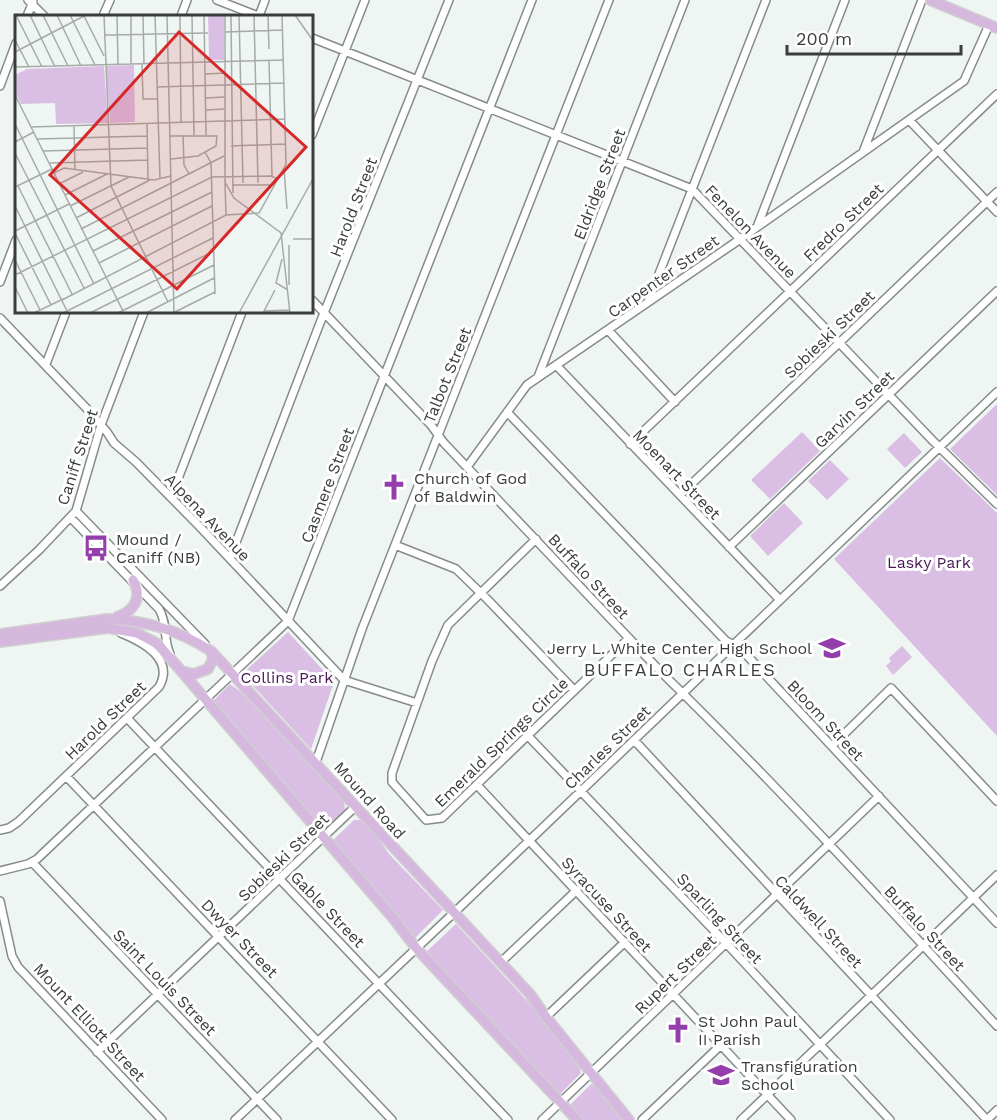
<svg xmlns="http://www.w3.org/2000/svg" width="997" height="1120" viewBox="0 0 997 1120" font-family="'Work Sans',sans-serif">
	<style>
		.green { fill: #dbbee3 }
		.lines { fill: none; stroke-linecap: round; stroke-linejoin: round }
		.minor-casing { stroke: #868c89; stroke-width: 10 }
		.major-casing { stroke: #d0d0d0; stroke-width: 12 }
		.minor { stroke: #fff; stroke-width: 7 }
		.major { stroke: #d6b8df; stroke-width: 9 }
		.labels { text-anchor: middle; stroke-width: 6; stroke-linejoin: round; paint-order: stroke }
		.street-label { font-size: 16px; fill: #3a3d3c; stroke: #fff }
		.poi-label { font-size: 16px; fill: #3a3d3c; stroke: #fff; text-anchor: start }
		.park-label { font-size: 16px; fill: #481855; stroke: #fff }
		.neighbourhood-label { font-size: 18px; letter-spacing: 1.5px; fill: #3a403d; stroke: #fff }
		.inset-road { fill: none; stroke: #a6aba9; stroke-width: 1.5 }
		.view { fill: #d62828; fill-opacity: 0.15; stroke: #d62828; stroke-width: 3 }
		.inset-edge { fill: none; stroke: #3a3d3c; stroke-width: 3 }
	</style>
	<rect width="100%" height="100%" fill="#eef5f2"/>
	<path class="green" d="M997,404V495L950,449Z
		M802,432L820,451L770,499L751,480Z
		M904,433L922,452L905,468L887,449Z
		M940,458L997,513V736L834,559Z
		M830,460L849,479L827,500L808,481Z
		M784,503L803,523L768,556L750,536Z
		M288,632L334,682L311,749L242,674Z
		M902,646L912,657L893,675L886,666L891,661L889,658Z
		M230,684L241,692L344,801L345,811L325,830L322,829L212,702Z
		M354,820H361L372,829L389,854L443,910L415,938L331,842Z
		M456,924L530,1004L579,1066L581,1073L559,1095L425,953Z
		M591,1084L595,1086L624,1120H582L569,1106Z"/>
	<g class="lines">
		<g class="minor-casing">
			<path id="minor" d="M28,0L44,16
				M217,0L258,16
				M27,16L33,2
				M103,16L110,0
				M181,16L187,0
				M259,16L265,0
				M312,38L692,189L934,442L997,504
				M0,86L16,43
				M910,121L997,212
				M312,135L365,0
				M863,152L922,0
				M757,227L845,0
				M0,282L16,240
				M312,300L431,425L444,443L661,672C777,785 887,906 997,1026
				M648,302L766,0
				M0,318L89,411L107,432L114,443L136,462L201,528L344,680L417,703
				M608,330L675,402
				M46,364L66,312
				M556,365L780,600
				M538,377L685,0
				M507,412L726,641L740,648L997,923
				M630,444L997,94
				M467,467L527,385L736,242L964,81L989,25
				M680,495L997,192
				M171,497L242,312
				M76,511L205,644
				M71,518L159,609C168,624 163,639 170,654
				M536,539L448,625L432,661L392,773V782L426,820L442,818L629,638
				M395,545L456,569L488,600L574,690
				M729,547L997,291
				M230,558L320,323L449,0
				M0,586L39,550L76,511L101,425L144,312
				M127,718L508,1120
				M528,736L726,943L890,1120
				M634,740L987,1120
				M832,746L891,688L997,801
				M316,762L362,629L609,0
				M66,776L392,1120
				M477,785L791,1120
				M0,830L9,828L18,822L159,687C175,659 143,642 121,633
				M32,862L277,1120
				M0,871L28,864L37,859L288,621L532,0
				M0,901L12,956L18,967L162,1120
				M501,962L577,890
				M546,1017L625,942
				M97,1052L356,806
				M235,1120L460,907L997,392
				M542,1120L879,796
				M642,1120L721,1045
				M741,1120L997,875
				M987,1120L997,1110"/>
		</g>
		<g class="major-casing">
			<path id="major" d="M930,0L997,28
				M117,617C134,611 143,598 133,580
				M0,634L107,619C145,620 179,630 211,651L530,994L546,1017L629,1120
				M0,642L108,628L137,633L158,644L393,918L416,948L577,1120
				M181,671L194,674L208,669L213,659L211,651"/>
		</g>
		<use href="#minor" class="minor"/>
		<use href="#major" class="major"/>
	</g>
	<defs>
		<g id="church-bare" transform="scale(2.07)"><path d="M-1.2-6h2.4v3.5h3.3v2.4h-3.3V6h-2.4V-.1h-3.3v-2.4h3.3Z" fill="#943eab" stroke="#fff" stroke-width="2.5" paint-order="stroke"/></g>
		<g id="bus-bare" transform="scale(2.07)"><path d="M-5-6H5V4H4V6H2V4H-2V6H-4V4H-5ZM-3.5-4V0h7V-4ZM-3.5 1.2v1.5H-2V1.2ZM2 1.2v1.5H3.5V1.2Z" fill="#943eab" stroke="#fff" stroke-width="2.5" paint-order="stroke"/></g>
		<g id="school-bare" transform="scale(2.07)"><path d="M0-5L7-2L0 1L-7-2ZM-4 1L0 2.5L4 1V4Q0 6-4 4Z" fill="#943eab" stroke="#fff" stroke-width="2.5" paint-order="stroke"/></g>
	</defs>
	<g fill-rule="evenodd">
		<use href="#church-bare" x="394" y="487"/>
		<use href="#bus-bare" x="96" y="548"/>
		<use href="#school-bare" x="832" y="648"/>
		<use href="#church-bare" x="678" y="1030"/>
		<use href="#school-bare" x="721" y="1075"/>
	</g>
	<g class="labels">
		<g class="street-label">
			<text transform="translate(599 184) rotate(-69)" y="6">Eldridge Street</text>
			<text transform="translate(353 207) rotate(-69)" y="6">Harold Street</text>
			<text transform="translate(843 222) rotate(-44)" y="6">Fredro Street</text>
			<text transform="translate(751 231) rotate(46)" y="6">Fenelon Avenue</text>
			<text transform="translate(663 276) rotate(-35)" y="6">Carpenter Street</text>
			<text transform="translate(829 334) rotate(-44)" y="6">Sobieski Street</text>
			<text transform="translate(447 375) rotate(-68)" y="6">Talbot Street</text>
			<text transform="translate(854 409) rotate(-44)" y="6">Garvin Street</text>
			<text transform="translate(77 457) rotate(-72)" y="6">Caniff Street</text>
			<text transform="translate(677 474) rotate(46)" y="6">Moenart Street</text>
			<text transform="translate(327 485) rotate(-69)" y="6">Casmere Street</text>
			<text transform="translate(208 517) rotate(46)" y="6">Alpena Avenue</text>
			<text transform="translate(589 576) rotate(47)" y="6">Buffalo Street</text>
			<text transform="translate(105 720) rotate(-44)" y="6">Harold Street</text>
			<text transform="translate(826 720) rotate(47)" y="6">Bloom Street</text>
			<text transform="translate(501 742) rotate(-44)" y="6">Emerald Springs Circle</text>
			<text transform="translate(607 747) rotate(-44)" y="6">Charles Street</text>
			<text transform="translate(370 800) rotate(48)" y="6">Mound Road</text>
			<text transform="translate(283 857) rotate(-44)" y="6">Sobieski Street</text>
			<text transform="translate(607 904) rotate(47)" y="6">Syracuse Street</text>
			<text transform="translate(328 909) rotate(46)" y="6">Gable Street</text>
			<text transform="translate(720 918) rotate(47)" y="6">Sparling Street</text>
			<text transform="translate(819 921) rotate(47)" y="6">Caldwell Street</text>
			<text transform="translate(925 928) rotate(47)" y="6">Buffalo Street</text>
			<text transform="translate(240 938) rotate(46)" y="6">Dwyer Street</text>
			<text transform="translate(675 974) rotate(-44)" y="6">Rupert Street</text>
			<text transform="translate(165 982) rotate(46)" y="6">Saint Louis Street</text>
			<text transform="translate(90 1022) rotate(47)" y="6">Mount Elliott Street</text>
		</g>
		<g class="poi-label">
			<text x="414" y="484">Church of God<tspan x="414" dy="18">of Baldwin</tspan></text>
			<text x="116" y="545">Mound /<tspan x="116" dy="18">Caniff (NB)</tspan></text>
			<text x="812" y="654" text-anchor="end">Jerry L. White Center High School</text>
			<text x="698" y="1027">St John Paul<tspan x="698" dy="18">II Parish</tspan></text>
			<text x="741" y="1072">Transfiguration<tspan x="741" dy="18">School</tspan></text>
		</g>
		<g class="park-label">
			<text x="929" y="568">Lasky Park</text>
			<text x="287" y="683">Collins Park</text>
		</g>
		<g class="neighbourhood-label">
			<text x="680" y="676">BUFFALO CHARLES</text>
		</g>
	</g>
	<g transform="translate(15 15)">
		<rect width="298" height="298" fill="#eef5f2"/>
		<path d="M193,0H209V45H194ZM119,50L120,107L95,108L91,51ZM89,51L93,108L41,109L40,88L6,89L0,77V60L12,54Z" fill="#dbbee3"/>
		<path class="inset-road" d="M1,0L27,52M15,0L40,52M28,0L53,51M42,0L66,51M55,0L80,50M89,0L96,171L153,287M102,0L103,49M116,0V49M128,0L129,49M140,0L145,164M152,0L159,298M165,0L166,107M177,0L179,120M189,0L191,120M210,0V167L219,183L266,218L275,298M216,0L218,178M224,0L228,168M239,0L243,168M253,0L254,34M280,0L299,27M69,1L89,41M210,17L268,15M90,20L193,18M0,25L14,52M0,37L71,0M254,45L257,161M127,49L128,84H142M0,52L269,45M190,59L210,58M142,72L269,68M0,80L109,298M191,83L209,82M191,95L209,94M132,108L133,164M0,109L79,269M59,111L60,155M16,112L270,104M168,120L169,150L174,159M155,121H202L201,131L183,141L156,144M22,124L132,121M0,127L19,117M216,131L270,129M28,136L132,133M190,137L196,148L200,279M0,138L69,273M35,148L133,145M269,154L272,194M39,158L49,153L139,165L156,161M210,168L211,200M44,169L68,157M218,170H260M3,171L57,279M0,172L37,154M50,180L92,159M0,191L53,298M55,191L114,162M61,203L135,165M66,214L209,141M0,216L54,189M0,218L36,290M278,224H299M274,230V270M78,236L197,177M267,244L261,268L273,275M0,245L25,295M84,248L197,191M0,260L197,162L256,161L263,164M0,272L13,298M47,285L211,200L244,198L271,149L267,0M249,296L275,295M19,298L48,284M48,298L198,223M75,298L199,236M103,298L199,250M131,298L199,263M158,298L200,277M224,298L299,162M248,298L260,275"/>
		<path class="view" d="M164,17L291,132L162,274L35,160Z"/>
		<rect width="298" height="298" class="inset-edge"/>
	</g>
	<path d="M787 45v9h174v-9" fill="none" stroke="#3a3d3c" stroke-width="3"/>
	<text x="796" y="45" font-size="18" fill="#3a3d3c" stroke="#ffffff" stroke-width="4.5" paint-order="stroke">200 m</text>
</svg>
